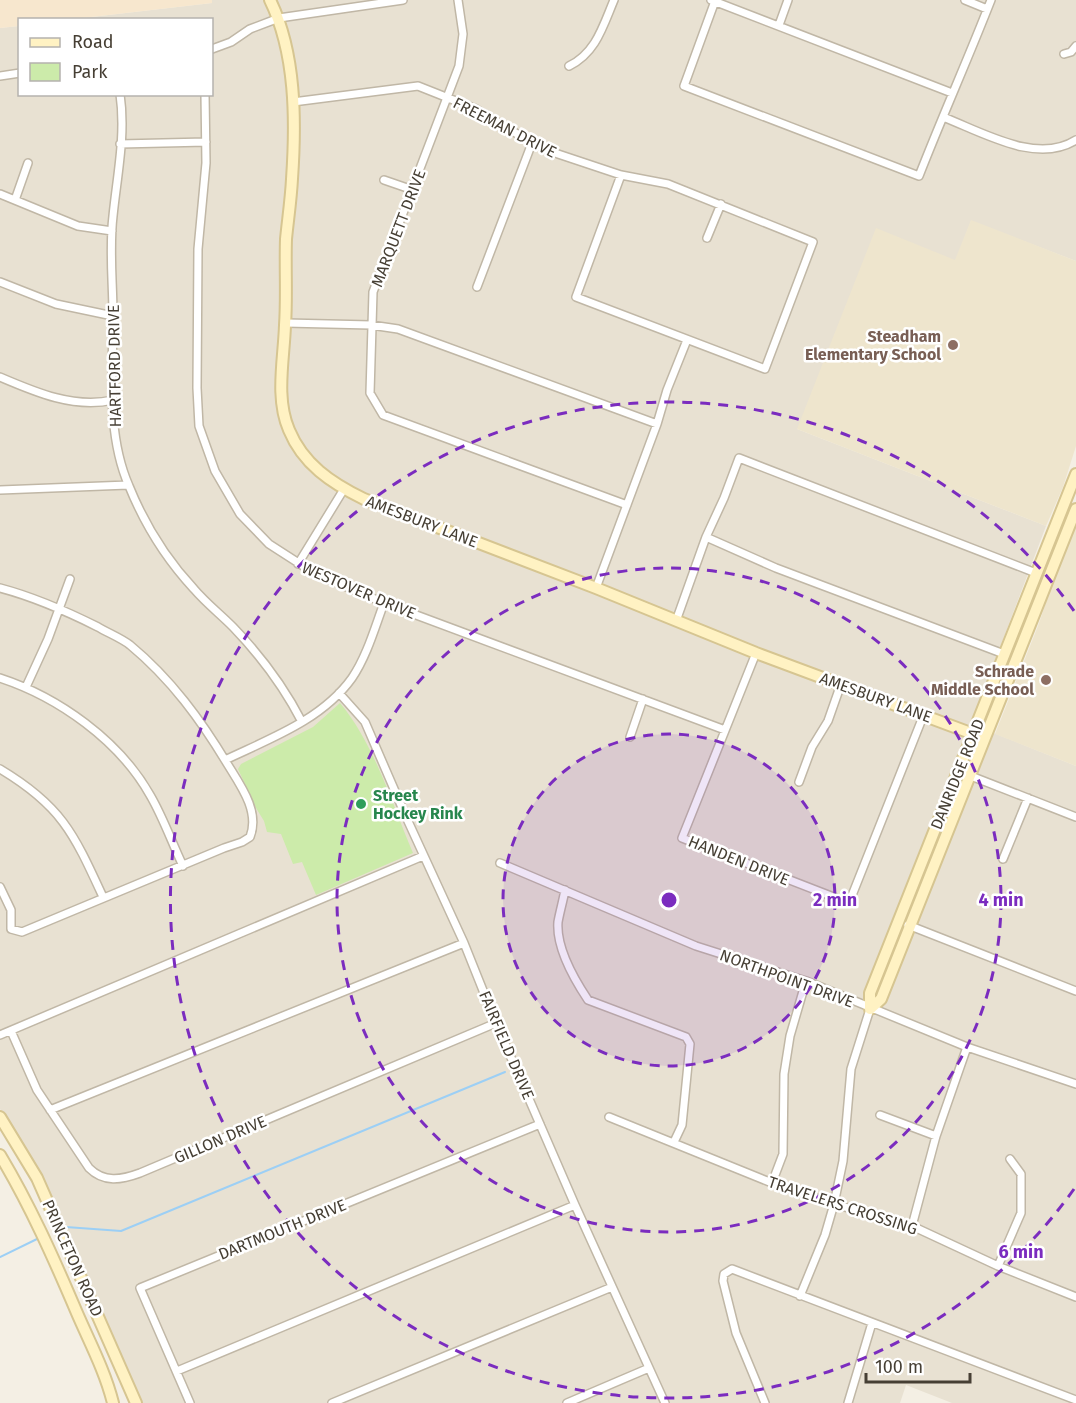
<svg xmlns="http://www.w3.org/2000/svg" width="1076" height="1403" viewBox="0 0 1076 1403" font-family="'Fira Sans',sans-serif">
	<style>
		.residential { fill: #e8e1d2 }
		.commercial { fill: #f7e7ce }
		.education { fill: #eee5cd }
		.green { fill: #ccebaa }
		.lines { fill: none; stroke-linecap: round; stroke-linejoin: round }
		.stream { stroke: #9ccff5; stroke-width: 2 }
		.street-casing { stroke: #c0b7a6; stroke-width: 10 }
		.secondary-casing { stroke: #d6c591; stroke-width: 14 }
		.street { stroke: #fff; stroke-width: 7 }
		.secondary { stroke: #fff2c3; stroke-width: 10 }
		.ring { fill: none; stroke: #7b2cbf; stroke-width: 3; stroke-dasharray: 10 8 }
		.education-dot { fill: #8d6e63; stroke: #fff; stroke-width: 2 }
		.leisure-dot { fill: #2e9e5b; stroke: #fff; stroke-width: 2 }
		.labels { text-anchor: middle; stroke-width: 5; stroke-linejoin: round; paint-order: stroke }
		.street-label { font-size: 16px; fill: #463f34; stroke: #fff }
		.education-label { font-size: 16px; font-weight: bold; fill: #785e54; stroke: #fff; text-anchor: end }
		.leisure-label { font-size: 16px; font-weight: bold; fill: #27864d; stroke: #fff; text-anchor: start }
		.centre { fill: #7b2cbf; stroke: #fff; stroke-width: 3 }
		.ring-label { font-size: 18px; text-anchor: middle; font-weight: bold; fill: #7b2cbf; stroke: #fff; stroke-width: 5; stroke-linejoin: round; paint-order: stroke }
	</style>
	<rect width="100%" height="100%" fill="#f4efe4"/>
	<path class="residential" d="M212,0H1076V261L971,221L956,260L797,429L1046,526L971,724L1076,766V1403H952L906,1385L900,1403H142L44,1181L0,1109V28L19,26L20,94H212V20L74,19L212,3Z"/>
	<path class="commercial" d="M0,0H212V3L74,19L20,20L19,26L0,28Z"/>
	<path class="education" d="M971,220L1076,261V446L1063,487L1046,526L797,429L876,228L955,260Z
		M1076,514V766L995,734L1038,626Z"/>
	<path class="green" d="M340,703C375,745 392,804 413,853L316,895L302,862L293,864L281,834L267,832L264,821L256,808L238,769L241,764L313,727Z"/>
	<g class="lines">
		<path class="stream" d="M66,1227L121,1231L505,1072
			M0,1257L37,1239"/>
		<g class="street-casing">
			<path id="street" d="M458,0L463,34L459,66L373,292L370,393L383,415L627,505
				M711,0L952,93
				M965,0L987,9
				M715,1L684,86L919,176C942,117 968,59 991,0
				M779,25L788,0
				M212,49L231,42L250,29L279,18L403,0
				M1064,54L1071,52L1076,46
				M569,66C596,53 603,26 614,0
				M0,76L20,73
				M120,94C126,135 117,176 113,216C109,249 113,283 113,316C113,371 106,434 129,486C144,523 167,560 194,589C206,603 220,614 233,627C260,655 284,687 302,722
				M205,94L206,163L198,249L197,388L199,426L215,471L240,514L269,544L314,573L384,603L725,730
				M293,102L418,86L476,109L532,143L558,154L621,175L668,184L813,242L765,369L576,297L621,175
				M943,117C982,132 1037,165 1076,140
				M120,144L206,142
				M384,180L413,190
				M0,194L78,226L112,231
				M15,200L28,163
				M707,238L721,204
				M0,282L56,304L113,316
				M477,287L532,143
				M286,323L371,325L398,329L657,424
				M0,377C35,392 74,409 113,400
				M0,490L128,485
				M706,537L776,568L1004,654
				M298,564L344,489
				M0,588C34,597 66,611 98,627C108,633 121,638 130,645C171,679 201,720 228,765C241,786 260,812 250,837L242,842L224,848L22,932L11,929V910L0,887
				M596,588L657,424L667,390L687,340
				M676,621L706,537L724,498L739,458L1036,573
				M756,653L682,838L849,903L924,714
				M0,678C58,697 119,740 150,795C163,817 172,843 183,866
				M26,687L48,639L70,579
				M339,693L365,722L407,819L464,943L496,1023L575,1205L665,1403
				M630,737L643,699
				M225,760C269,739 322,720 352,678C367,656 375,627 384,603
				M0,769C62,806 74,834 103,897
				M958,771L1076,817
				M799,782L812,747L828,721L841,684
				M1003,859L1028,798
				M500,863L696,946L806,981L967,1047L1076,1084
				M565,890C563,901 560,911 558,922C556,948 574,979 588,1000L686,1037L690,1044L682,1125L674,1142
				M908,925L1076,991
				M11,1031L37,1090L89,1168C104,1183 121,1180 140,1173L496,1023
				M0,1035L423,856
				M50,1110L464,943
				M880,1115L936,1136
				M609,1117L772,1183L834,1204L912,1226L998,1266L1076,1297
				M772,1183L783,1154L784,1074L790,1036L806,981
				M912,1226L936,1136L967,1047
				M998,1266L1021,1213V1174L1010,1159
				M800,1296L825,1235L834,1204L843,1161L851,1069L870,1009
				M177,1371L575,1205
				M190,1403L140,1288L540,1124
				M332,1403L612,1287
				M567,1403L649,1368
				M765,1403L736,1333L723,1281L724,1274L732,1269L1076,1400
				M848,1403L872,1323"/>
		</g>
		<g class="secondary-casing">
			<path id="secondary" d="M270,0C296,53 296,121 292,179C291,199 288,219 286,239C285,267 287,297 285,325C284,359 275,398 289,430C303,464 331,483 364,499L596,588L756,653L984,738
				M870,1009V993L1076,474
				M870,1009L881,999L1076,509
				M0,1117L37,1178L136,1403
				M0,1155C30,1205 54,1259 77,1313C90,1343 105,1371 113,1403"/>
		</g>
		<use href="#street" class="street"/>
		<use href="#secondary" class="secondary"/>
	</g>
	<circle cx="669" cy="900" r="166" fill="#7b2cbf" fill-opacity=".12"/>
	<g class="ring">
		<circle cx="669" cy="900" r="166"/>
		<circle cx="669" cy="900" r="332"/>
		<path d="M1074 1189A498 498 0 1 1 1074 611"/>
	</g>
	<g class="education-dot">
		<circle cx="953" cy="345" r="6"/>
		<circle cx="1046" cy="680" r="6"/>
	</g>
	<circle class="leisure-dot" cx="361" cy="804" r="6"/>
	<g class="labels">
		<g class="street-label">
			<text transform="translate(505 127) rotate(27)" y="6">FREEMAN DRIVE</text>
			<text transform="translate(398 228) rotate(-69)" y="6">MARQUETT DRIVE</text>
			<text transform="translate(114 366) rotate(-91)" y="6">HARTFORD DRIVE</text>
			<text transform="translate(422 521) rotate(21)" y="6">AMESBURY LANE</text>
			<text transform="translate(359 590) rotate(23)" y="6">WESTOVER DRIVE</text>
			<text transform="translate(876 697) rotate(20)" y="6">AMESBURY LANE</text>
			<text transform="translate(957 774) rotate(-68)" y="6">DANRIDGE ROAD</text>
			<text transform="translate(739 860) rotate(22)" y="6">HANDEN DRIVE</text>
			<text transform="translate(787 978) rotate(20)" y="6">NORTHPOINT DRIVE</text>
			<text transform="translate(507 1045) rotate(67)" y="6">FAIRFIELD DRIVE</text>
			<text transform="translate(220 1139) rotate(-23)" y="6">GILLON DRIVE</text>
			<text transform="translate(843 1205) rotate(18)" y="6">TRAVELERS CROSSING</text>
			<text transform="translate(282 1229) rotate(-22)" y="6">DARTMOUTH DRIVE</text>
			<text transform="translate(73 1258) rotate(66)" y="6">PRINCETON ROAD</text>
		</g>
		<g class="education-label">
			<text x="941" y="342">Steadham<tspan x="941" dy="18">Elementary School</tspan></text>
			<text x="1034" y="677">Schrade<tspan x="1034" dy="18">Middle School</tspan></text>
		</g>
		<g class="leisure-label">
			<text x="373" y="801">Street<tspan x="373" dy="18">Hockey Rink</tspan></text>
		</g>
	</g>
	<circle cx="669" cy="900" r="9" class="centre"/>
	<g class="ring-label">
		<text x="835" y="906">2 min</text>
		<text x="1001" y="906">4 min</text>
		<text x="1021" y="1258">6 min</text>
	</g>
	<rect x="18" y="18" width="195" height="78" fill="#ffffff" stroke="#b5b2ae" stroke-width="1.5"/>
	<rect x="30" y="38" width="30" height="9" fill="#fff2c3" stroke="#b5b2ae" stroke-width="1.5"/>
	<text x="72" y="48" font-size="18" fill="#463f34">Road</text>
	<rect x="30" y="63" width="30" height="18" fill="#ccebaa" stroke="#b5b2ae" stroke-width="1.5"/>
	<text x="72" y="78" font-size="18" fill="#463f34">Park</text>
	<path d="M866 1373v9h104v-9" fill="none" stroke="#463f34" stroke-width="3"/>
	<text x="875" y="1373" font-size="18" fill="#463f34" stroke="#ffffff" stroke-width="4.5" paint-order="stroke">100 m</text>
</svg>
